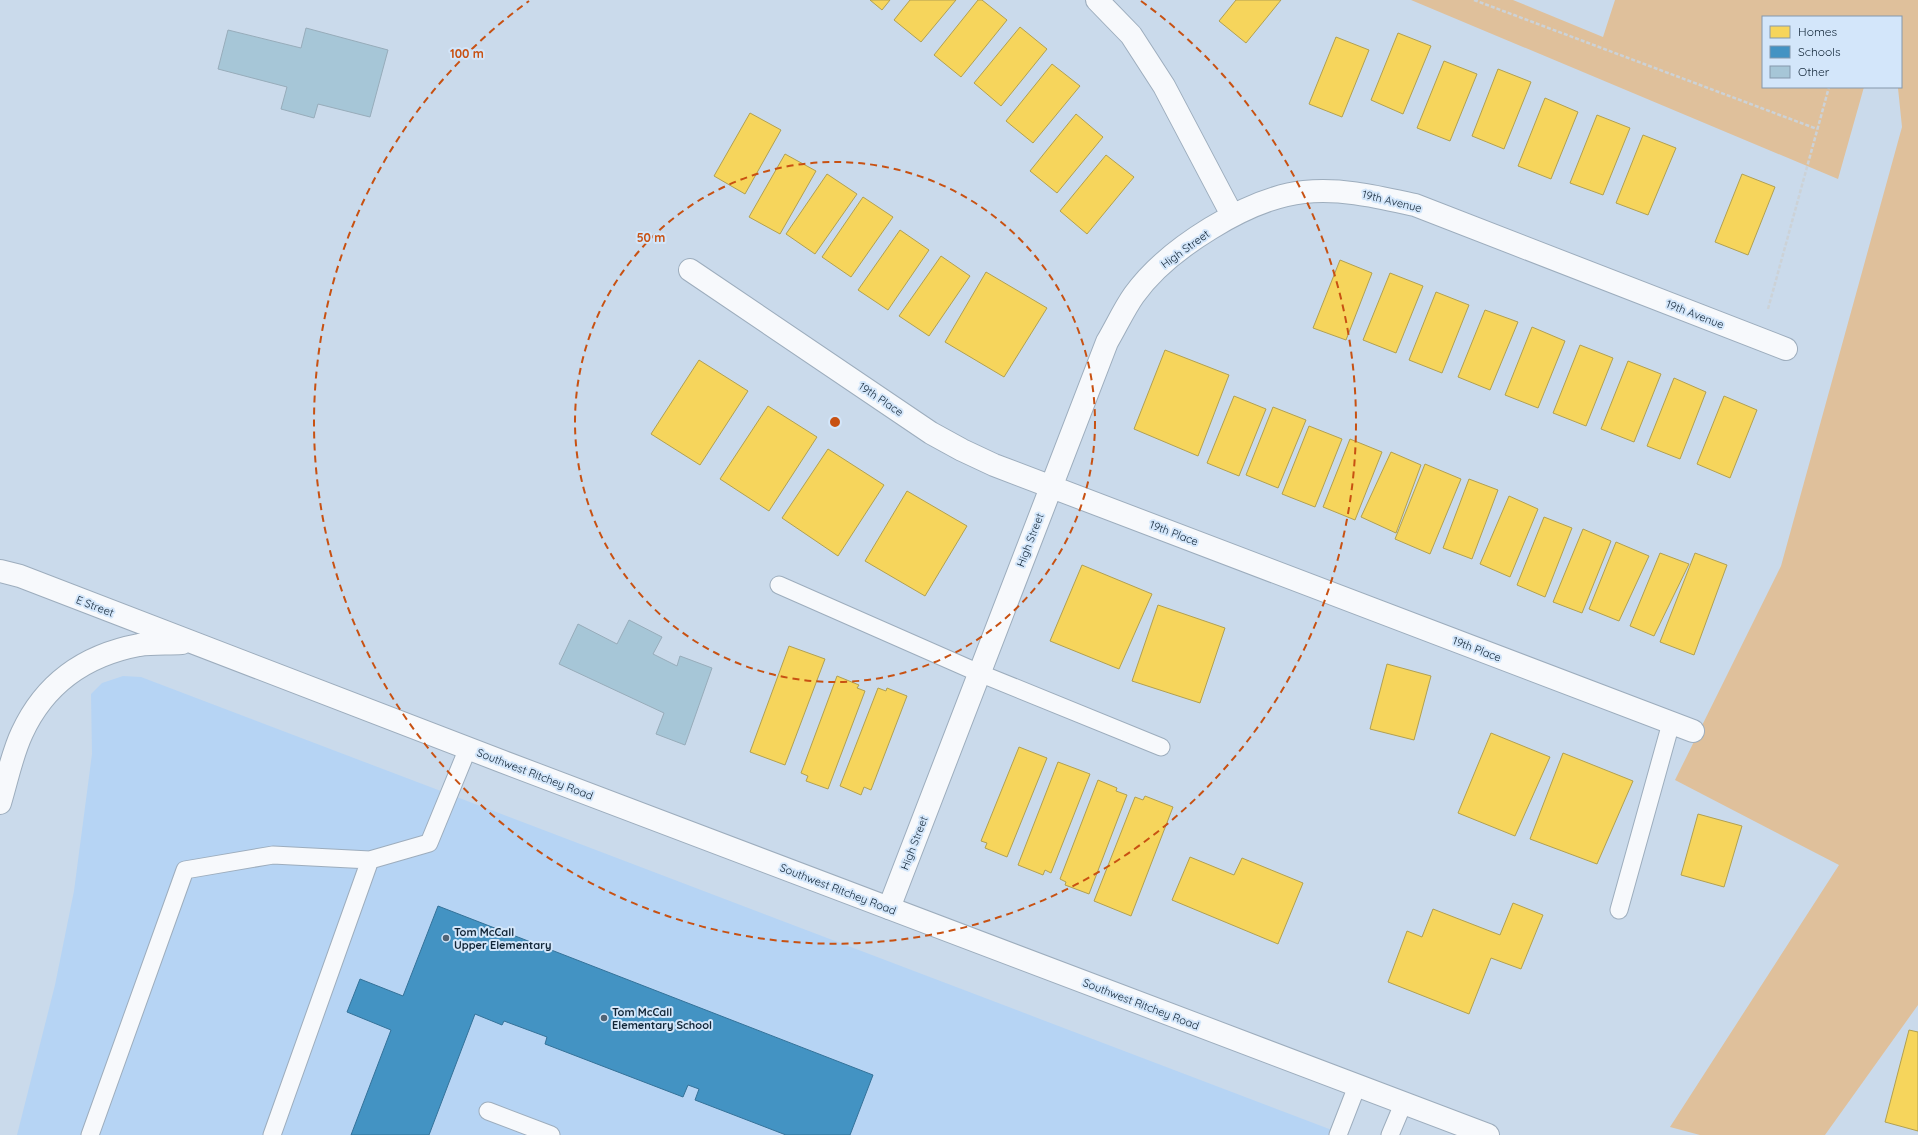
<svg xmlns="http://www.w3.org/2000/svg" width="1918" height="1135" viewBox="0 0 1918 1135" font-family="Quicksand,sans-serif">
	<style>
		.built { fill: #b6d4f4 }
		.green { fill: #dfc09b }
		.homes { fill: #f6d55c; stroke: #b1a051 }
		.schools { fill: #4393c3; stroke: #347299 }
		.building { fill: #a6c6d7; stroke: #97acba }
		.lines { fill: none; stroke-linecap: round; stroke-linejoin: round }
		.lane-casing { stroke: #9dadbd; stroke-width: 19 }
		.street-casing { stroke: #9dadbd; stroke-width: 24 }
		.secondary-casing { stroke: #9dadbd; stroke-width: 24 }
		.path { stroke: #ccd2d7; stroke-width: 2.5; stroke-dasharray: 4 2; stroke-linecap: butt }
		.lane { stroke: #f7f9fc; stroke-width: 17 }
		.street { stroke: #f7f9fc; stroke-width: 22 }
		.secondary { stroke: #f7f9fc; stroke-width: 22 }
		.ring { fill: none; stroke: #c85112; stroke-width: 2; stroke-dasharray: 7 5 }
		.poi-dot { fill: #516475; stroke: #d3e6fa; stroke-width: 1.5 }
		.labels { text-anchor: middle; stroke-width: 4; stroke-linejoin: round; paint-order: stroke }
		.street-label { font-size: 11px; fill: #102436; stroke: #d3e6fa }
		.poi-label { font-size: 11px; font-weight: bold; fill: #102436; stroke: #d3e6fa; text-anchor: start }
		.centre { fill: #c85112; stroke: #d3e6fa; stroke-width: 2 }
		.ring-label { font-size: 12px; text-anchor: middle; font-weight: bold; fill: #c85112; stroke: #d3e6fa; stroke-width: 4; stroke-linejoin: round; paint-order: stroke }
	</style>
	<rect width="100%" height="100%" fill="#cadaeb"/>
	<path class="built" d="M123,676L141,677L1345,1135H17L55,985L74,891L92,754L91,694L102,683Z"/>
	<path class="green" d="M1411,0H1513L1603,37L1615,0H1918V1005L1825,1135H1700L1670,1127L1839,865L1675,780L1781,566L1902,127L1898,88L1895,87H1901V17H1763V87H1864L1838,179Z"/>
	<path class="homes" d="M870,0H890L882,10Z
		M910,0H956L921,42L894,20Z
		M978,0H982L1007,20L961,77L934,55Z
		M1236,0H1281L1246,43L1219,21Z
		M1020,27L1047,49L1001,106L974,83Z
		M1398,33L1431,46L1403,114L1371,100Z
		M1336,37L1369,50L1342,117L1309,104Z
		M1444,61L1477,74L1450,141L1417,128Z
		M1052,64L1080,86L1033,143L1006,121Z
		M1498,69L1531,82L1504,149L1472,136Z
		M1545,98L1578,112L1551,179L1518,166Z
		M750,113L781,130L745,194L714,176Z
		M1076,114L1103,137L1057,193L1030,171Z
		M1597,115L1630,128L1603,195L1570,183Z
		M1643,135L1676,148L1648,215L1616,203Z
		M785,154L816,171L780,234L749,217Z
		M1106,155L1134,177L1087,234L1060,211Z
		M827,174L857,194L815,254L786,234Z
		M1742,174L1775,187L1748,255L1715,242Z
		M863,197L893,217L851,277L822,257Z
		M900,230L929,250L888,310L858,290Z
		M941,256L970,276L929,336L899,316Z
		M1340,260L1372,273L1346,340L1313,328Z
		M986,272L1047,308L1004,377L945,342Z
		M1390,273L1423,286L1396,353L1363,340Z
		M1436,292L1469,305L1442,373L1409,360Z
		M1485,310L1518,322L1490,390L1458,377Z
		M1532,327L1565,341L1538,408L1505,395Z
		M1580,345L1613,358L1586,426L1553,413Z
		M1165,350L1229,375L1198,456L1134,429Z
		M699,360L748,391L700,465L651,434Z
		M1628,361L1661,374L1634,442L1601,429Z
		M1674,378L1706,392L1680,459L1647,446Z
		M1234,396L1266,409L1239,476L1207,463Z
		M1724,396L1757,410L1730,478L1697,464Z
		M768,406L817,437L769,511L720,479Z
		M1273,407L1306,420L1278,488L1246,475Z
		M1309,426L1342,439L1315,507L1282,494Z
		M1350,439L1382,452L1355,520L1323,507Z
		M828,449L884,485L838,556L782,518Z
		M1391,452L1421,465L1396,533L1361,517Z
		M1425,464L1461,479L1430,554L1395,539Z
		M1469,479L1498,490L1472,559L1443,548Z
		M907,491L967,526L925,596L865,561Z
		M1509,496L1538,509L1510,577L1480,564Z
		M1544,517L1572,528L1545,597L1517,585Z
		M1583,529L1611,541L1582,613L1553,602Z
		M1616,542L1649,556L1619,621L1589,609Z
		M1660,553L1689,564L1654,636L1630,626Z
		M1695,553L1727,565L1694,655L1660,642Z
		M1082,565L1152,594L1119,669L1050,641Z
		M1158,605L1225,628L1200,703L1132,681Z
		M789,646L825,659L785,765L750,752Z
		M1387,664L1431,676L1414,740L1370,729Z
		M837,676L859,685L857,688L865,691L828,789L806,781L808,776L801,773Z
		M878,688L886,691L887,688L907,696L871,790L864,787L861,795L840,786Z
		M1491,733L1550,757L1515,836L1458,813Z
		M1019,747L1047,758L1007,857L985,848L987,843L981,841Z
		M1563,753L1633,781L1597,864L1530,839Z
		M1058,762L1090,774L1051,873L1045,870L1043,875L1018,865Z
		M1098,780L1117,788L1116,791L1127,795L1089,894L1065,885L1066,882L1060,879Z
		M1145,796L1173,807L1131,916L1094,901L1135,797L1143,800Z
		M1698,814L1742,826L1724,887L1681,875Z
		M1190,857L1234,875L1242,858L1303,883L1278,944L1172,900Z
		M1513,903L1543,915L1521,969L1491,958L1469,1014L1388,982L1407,931L1422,937L1433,909L1500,935Z
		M1909,1030L1918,1032V1131L1885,1122Z"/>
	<path class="schools" d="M438,906L873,1075L850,1135H786L695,1100L699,1089L688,1085L683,1097L545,1044L547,1037L504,1021L502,1025L475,1014L429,1135H351L391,1030L347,1012L360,979L403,996Z"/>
	<path class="building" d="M306,28L388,50L370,117L318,104L314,118L281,109L287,87L218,69L228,30L301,48Z
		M629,620L662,637L653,654L677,666L680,656L712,668L685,745L656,734L664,713L559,664L578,624L617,644Z"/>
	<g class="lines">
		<g class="lane-casing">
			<path id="lane" d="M779,585L979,673L1161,747
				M1619,910L1671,723
				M488,1111L551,1135
				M90,1135L185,870L273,855L370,860L429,843L468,748
				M272,1135L370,860
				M1338,1135L1357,1086
				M1390,1135L1403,1104"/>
		</g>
		<g class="street-casing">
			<path id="street" d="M1097,0L1131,35L1164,86L1232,215
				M690,270L931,433L962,450L994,465L1693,731
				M889,908L1107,342C1116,327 1124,309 1134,295C1167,249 1248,198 1304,192C1342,188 1378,197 1415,205L1786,349"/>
		</g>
		<g class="secondary-casing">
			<path id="secondary" d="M0,571L20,576L501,761L1488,1135
				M0,803C7,780 12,754 22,733C45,683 86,655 139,645C153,643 168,644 182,643"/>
		</g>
		<path class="path" d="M1474,0L1817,129
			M1768,309L1829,87"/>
		<use href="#lane" class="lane"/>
		<use href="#street" class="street"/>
		<use href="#secondary" class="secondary"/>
	</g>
	<g class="ring">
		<circle cx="835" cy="422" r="260"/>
		<path d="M1141 1A521 521 0 1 1 529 1"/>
	</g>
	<g class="poi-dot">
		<circle cx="446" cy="938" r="4"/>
		<circle cx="604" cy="1018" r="4"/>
	</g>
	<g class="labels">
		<g class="street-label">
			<text transform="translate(1392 201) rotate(14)" y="4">19th Avenue</text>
			<text transform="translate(1185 249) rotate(-36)" y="4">High Street</text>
			<text transform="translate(1695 314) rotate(21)" y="4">19th Avenue</text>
			<text transform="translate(881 399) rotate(34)" y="4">19th Place</text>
			<text transform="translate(1174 533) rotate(21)" y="4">19th Place</text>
			<text transform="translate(1030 540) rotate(-69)" y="4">High Street</text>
			<text transform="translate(95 606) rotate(21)" y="4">E Street</text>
			<text transform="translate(1477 649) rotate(21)" y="4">19th Place</text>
			<text transform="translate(535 774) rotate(21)" y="4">Southwest Ritchey Road</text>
			<text transform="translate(914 843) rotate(-69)" y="4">High Street</text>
			<text transform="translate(838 889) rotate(21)" y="4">Southwest Ritchey Road</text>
			<text transform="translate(1141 1004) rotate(21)" y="4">Southwest Ritchey Road</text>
		</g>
		<g class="poi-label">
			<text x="454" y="936">Tom McCall<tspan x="454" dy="13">Upper Elementary</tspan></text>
			<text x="612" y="1016">Tom McCall<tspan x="612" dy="13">Elementary School</tspan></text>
		</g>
	</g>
	<circle cx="835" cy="422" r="6" class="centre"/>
	<g class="ring-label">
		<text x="467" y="58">100 m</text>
		<text x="651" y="242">50 m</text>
	</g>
	<rect x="1762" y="16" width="140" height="72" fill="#d3e6fa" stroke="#8598ac"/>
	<rect x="1770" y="26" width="20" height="12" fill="#f6d55c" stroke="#8598ac"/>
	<text x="1798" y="36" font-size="12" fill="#102436">Homes</text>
	<rect x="1770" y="46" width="20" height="12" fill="#4393c3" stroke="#8598ac"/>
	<text x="1798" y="56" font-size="12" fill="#102436">Schools</text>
	<rect x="1770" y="66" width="20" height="12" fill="#a6c6d7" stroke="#8598ac"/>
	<text x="1798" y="76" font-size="12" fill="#102436">Other</text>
</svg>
